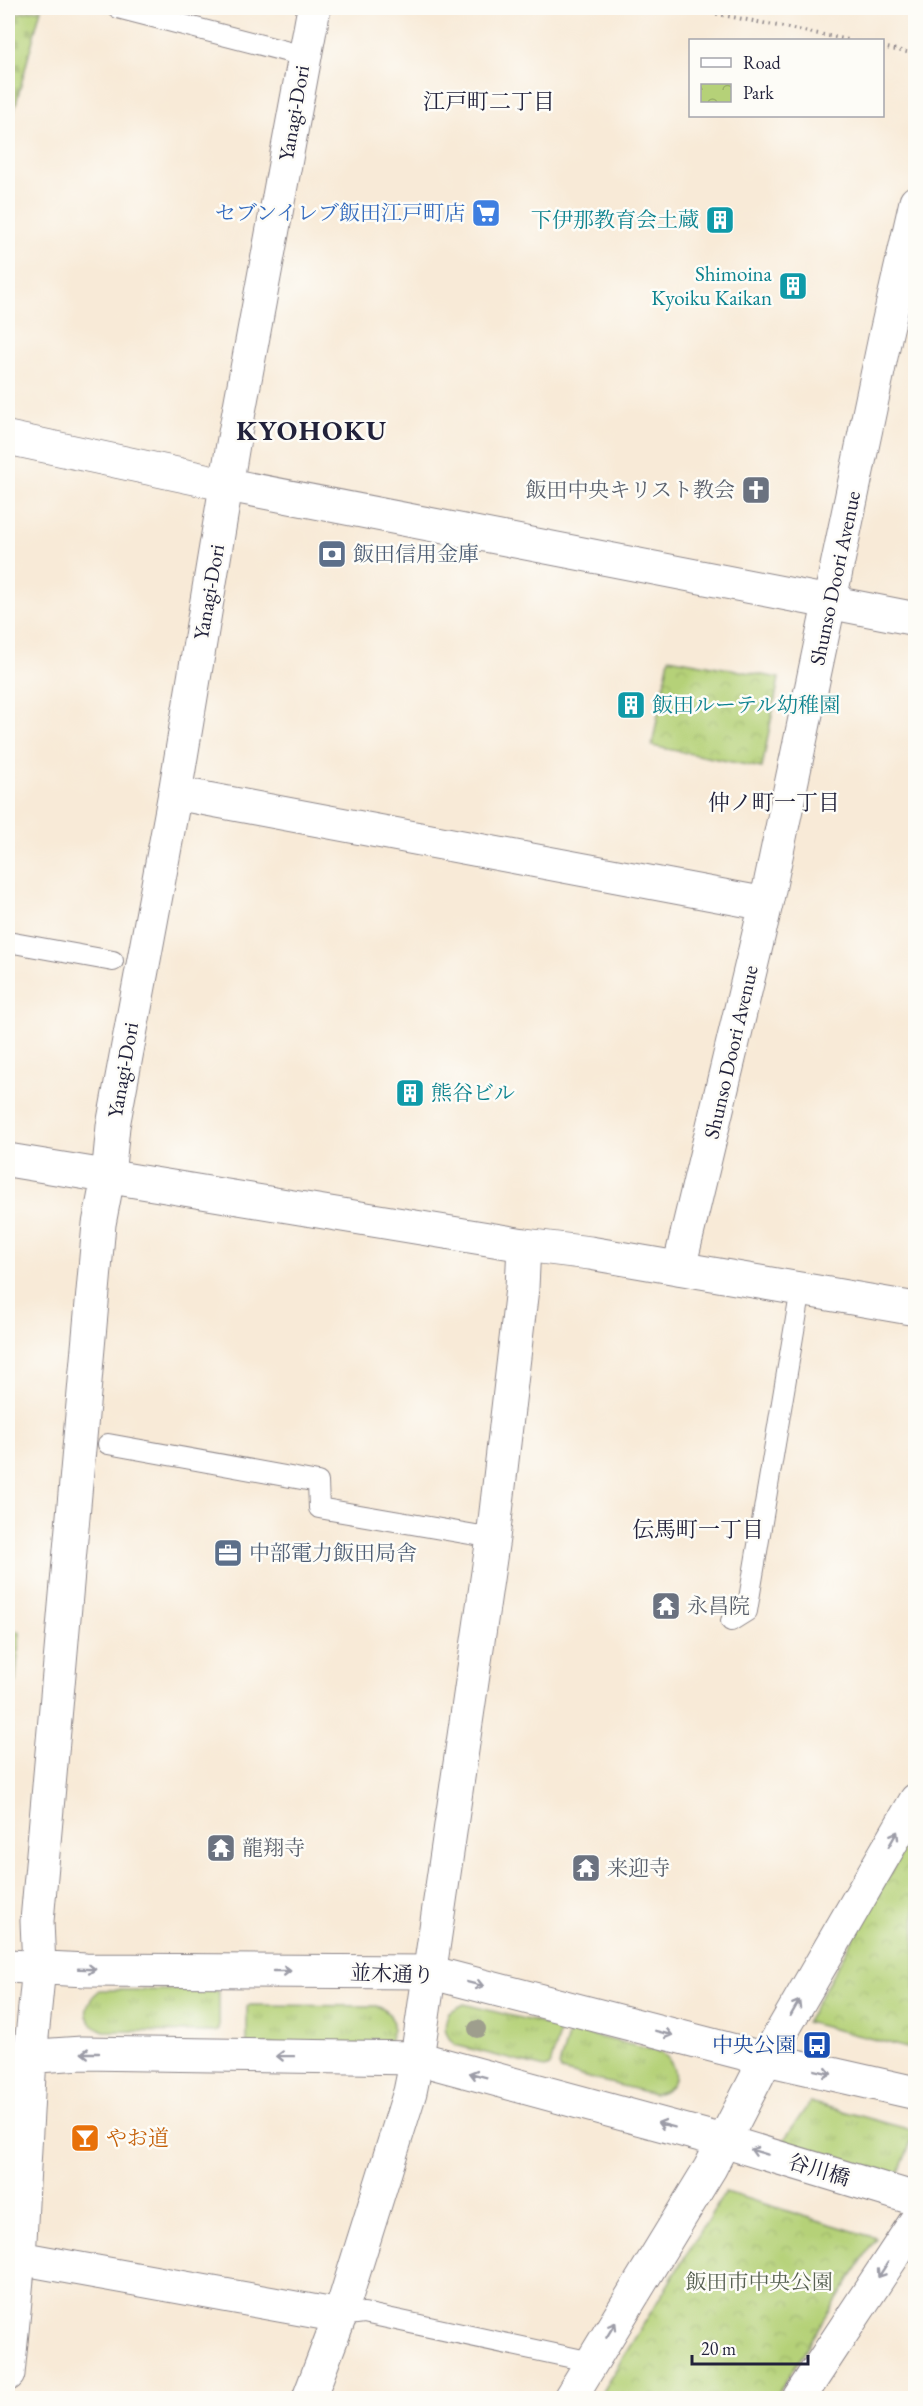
<svg xmlns="http://www.w3.org/2000/svg" width="923" height="2406" viewBox="0 0 923 2406" font-family="'EB Garamond','Noto Serif JP',serif">
	<style>
		.grass { fill: url(#grass-tufts); stroke: #6c7a5a; stroke-width: 1.5 }
		.cemetery { fill: url(#cemetery-stones); stroke: #6c7a5a; stroke-width: 1.5 }
		.park { fill: url(#park-crowns); stroke: #6c7a5a; stroke-width: 1.5 }
		.lines { fill: none; stroke-linecap: round; stroke-linejoin: round }
		.lane-casing { stroke: #8d8689; stroke-width: 22 }
		.street-casing { stroke: #8d8689; stroke-width: 35 }
		.secondary-casing { stroke: #8d8689; stroke-width: 35 }
		.path { stroke: #8d8689; stroke-width: 4; stroke-dasharray: 1.5 4.5; stroke-linecap: butt }
		.lane { stroke: #fff; stroke-width: 20 }
		.street { stroke: #fff; stroke-width: 33 }
		.secondary { stroke: #fff; stroke-width: 33 }
		.tree { fill: #9e9e8d }
		.oneway { stroke: #9c9ca7 }
		.labels { text-anchor: middle; stroke-width: 5; stroke-linejoin: round; paint-order: stroke }
		.street-label { font-size: 21px; fill: #22223b; stroke: #fdfcf7 }
		.shop-label { font-size: 21px; fill: #366cbe; stroke: #fdfcf7; text-anchor: end }
		.culture-label { font-size: 21px; fill: #0d838f; stroke: #fdfcf7; text-anchor: end }
		.worship-label { font-size: 21px; fill: #5b616d; stroke: #fdfcf7; text-anchor: start }
		.service-label { font-size: 21px; fill: #4e5e75; stroke: #fdfcf7; text-anchor: start }
		.transit-label { font-size: 21px; fill: #164399; stroke: #fdfcf7; text-anchor: end }
		.food-label { font-size: 21px; fill: #c56008; stroke: #fdfcf7; text-anchor: start }
		.park-label { font-size: 21px; fill: #555f50; stroke: #fdfcf7 }
		.neighbourhood-label { font-size: 22px; fill: #22223b; stroke: #fdfcf7 }
		.district-label { font-size: 27px; font-weight: bold; letter-spacing: 1.5px; fill: #22223b; stroke: #fdfcf7 }
	</style>
	<defs>
		<pattern id="grass-tufts" width="24" height="20" patternUnits="userSpaceOnUse" patternTransform="scale(1.5)"><rect width="24" height="20" fill="#b5d178"/><path d="M3 7l-1-3M5 7V3M7 7l1-3M15 17l-1-3M17 17v-4M19 17l1-3" fill="none" stroke="#9bb369"/></pattern>
		<pattern id="cemetery-stones" width="16" height="16" patternUnits="userSpaceOnUse" patternTransform="scale(1.5)"><rect width="16" height="16" fill="#b5d178"/><path d="M2 7V4a2 2 0 0 1 4 0v3zM10 15v-3a2 2 0 0 1 4 0v3z" fill="#9bb369"/></pattern>
		<pattern id="park-crowns" width="20" height="18" patternUnits="userSpaceOnUse" patternTransform="scale(1.5)"><rect width="20" height="18" fill="#b5d178"/><path d="M2 6a3 3 0 1 1 6 0M12 15a3 3 0 1 1 6 0" fill="none" stroke="#9bb369"/></pattern>
	</defs>
	<rect width="100%" height="100%" fill="#fdfcf7"/>
	<filter id="ink" filterUnits="userSpaceOnUse"><feTurbulence type="fractalNoise" baseFrequency=".0167" numOctaves="2"/><feDisplacementMap in="SourceGraphic" scale="12" xChannelSelector="R" yChannelSelector="G"/><feConvolveMatrix kernelMatrix="1 2 1 2 8 2 1 2 1" color-interpolation-filters="sRGB"/></filter>
	<filter id="wash" filterUnits="userSpaceOnUse"><feTurbulence type="fractalNoise" baseFrequency=".008" numOctaves="4" result="noise"/><feDisplacementMap in="SourceGraphic" scale="24" xChannelSelector="R" yChannelSelector="G"/><feGaussianBlur stdDeviation="1.35" result="paint"/><feColorMatrix in="noise" values="0 0 0 0 0 0 0 0 0 0 0 0 0 0 0 0 0 1.4 0 .05"/><feComposite in="paint" operator="in"/></filter>
	<g filter="url(#wash)">
		<rect width="100%" height="100%" fill="#f8ead7"/>
		<path class="grass" d="M100,1990H215L219,1992V2030L215,2032L104,2031C81,2022 82,2004 100,1990Z
			M464,2004L556,2027L560,2030L550,2066L545,2068L455,2045C444,2035 443,2026 449,2012Z
			M250,2005L376,2006C396,2012 397,2030 386,2045H247V2007Z
			M573,2031L661,2052C680,2066 680,2089 654,2094L561,2071L559,2066L569,2033Z
			M810,2102L915,2131L898,2175L783,2141Z"/>
		<path class="cemetery" d="M41,9L8,134V15Z"/>
		<path class="park" d="M669,658L779,678L762,768L652,746Z
			M8,1629L20,1632L8,1765Z
			M915,1829V2050L806,2022Z
			M725,2192L876,2238L775,2398H598Z"/>
	</g>
	<g filter="url(#ink)">
		<g class="lines">
			<g class="lane-casing">
				<path id="lane" d="M118,8L304,56
					M8,942L113,961
					M108,1444L318,1482L319,1508L493,1538
					M731,1621L747,1611L801,1289
					M340,2316L364,2313L578,2359"/>
			</g>
			<g class="street-casing">
				<path id="street" d="M8,438L228,485L916,619
					M175,793L766,904
					M679,1268L766,904L886,333L916,202
					M19,2258L340,2316
					M309,2398L340,2316L410,2092L417,2058L493,1538L522,1288L524,1245
					M570,2398L710,2168L766,2059L916,1800
					M799,2398L916,2221"/>
			</g>
			<g class="secondary-casing">
				<path id="secondary" d="M8,1160L524,1245L590,1253L916,1309
					M8,1966L86,1970L429,1972L766,2059L916,2093
					M9,2058L82,2053L417,2058L723,2141L916,2199
					M8,2374L19,2258L30,2057L39,1967L37,1921L99,1224L108,1177L113,1126L175,793L233,444L314,8"/>
			</g>
			<path class="path" d="M687,8L849,40
				M882,47L916,54"/>
			<use href="#lane" class="lane"/>
			<use href="#street" class="street"/>
			<use href="#secondary" class="secondary"/>
		</g>
		<circle class="tree" cx="477" cy="2029" r="9"/>
		<defs><path id="oneway-shaft" d="M-6 0H5M1.5-3L5.5 0L1.5 3" fill="none" stroke-width="1.6" stroke-linecap="round" stroke-linejoin="round" transform="scale(1.5)"/></defs>
		<g class="oneway">
			<use href="#oneway-shaft" transform="translate(893 1839) rotate(-60)"/>
			<use href="#oneway-shaft" transform="translate(87 1969) rotate(2)"/>
			<use href="#oneway-shaft" transform="translate(282 1971)"/>
			<use href="#oneway-shaft" transform="translate(475 1984) rotate(14)"/>
			<use href="#oneway-shaft" transform="translate(795 2008) rotate(-60)"/>
			<use href="#oneway-shaft" transform="translate(664 2033) rotate(14)"/>
			<use href="#oneway-shaft" transform="translate(90 2053) rotate(-180)"/>
			<use href="#oneway-shaft" transform="translate(285 2056) rotate(-179)"/>
			<use href="#oneway-shaft" transform="translate(823 2072) rotate(13)"/>
			<use href="#oneway-shaft" transform="translate(478 2075) rotate(-165)"/>
			<use href="#oneway-shaft" transform="translate(666 2125) rotate(-165)"/>
			<use href="#oneway-shaft" transform="translate(759 2152) rotate(-163)"/>
			<use href="#oneway-shaft" transform="translate(883 2270) rotate(123)"/>
			<use href="#oneway-shaft" transform="translate(611 2330) rotate(-59)"/>
		</g>
	</g>
	<defs>
		<g id="supermarket-square" transform="scale(1.5)"><rect x="-9" y="-9" width="18" height="18" rx="4" fill="#3f7fe0" stroke="#fdfcf7"/><path d="M-6-5.5h2.5l.6 2H6L4.5 2H-2.5L-4.4-4H-6ZM-1.5 3.2a1.3 1.3 0 1 0 .1 0ZM3 3.2a1.3 1.3 0 1 0 .1 0Z" fill="#fff"/></g>
		<g id="building-square" transform="scale(1.5)"><rect x="-9" y="-9" width="18" height="18" rx="4" fill="#0f9aa8" stroke="#fdfcf7"/><path d="M-4-6H4V6H1V3H-1V6H-4ZM-2.5-4.3h1.7v1.8h-1.7ZM.8-4.3h1.7v1.8H.8ZM-2.5-1h1.7V.8h-1.7ZM.8-1h1.7V.8H.8Z" fill="#fff"/></g>
		<g id="church-square" transform="scale(1.5)"><rect x="-9" y="-9" width="18" height="18" rx="4" fill="#6b7280" stroke="#fdfcf7"/><path d="M-1.2-6h2.4v3.5h3.3v2.4h-3.3V6h-2.4V-.1h-3.3v-2.4h3.3Z" fill="#fff"/></g>
		<g id="bank-square" transform="scale(1.5)"><rect x="-9" y="-9" width="18" height="18" rx="4" fill="#5c6f8a" stroke="#fdfcf7"/><path d="M-6-4H6V4H-6ZM0-2.3a2.3 2.3 0 1 0 0 4.6a2.3 2.3 0 1 0 0-4.6Z" fill="#fff"/></g>
		<g id="office-square" transform="scale(1.5)"><rect x="-9" y="-9" width="18" height="18" rx="4" fill="#5c6f8a" stroke="#fdfcf7"/><path d="M-6-3h4V-5.5h4V-3h4V5H-6ZM-1-4.5V-3h2v-1.5ZM-6 0V1H6V0Z" fill="#fff"/></g>
		<g id="temple-square" transform="scale(1.5)"><rect x="-9" y="-9" width="18" height="18" rx="4" fill="#6b7280" stroke="#fdfcf7"/><path d="M0-6L5-2H3V0L6.5 2.5H4V6H1.5V3h-3V6H-4V2.5H-6.5L-3 0V-2H-5Z" fill="#fff"/></g>
		<g id="bus-square" transform="scale(1.5)"><rect x="-9" y="-9" width="18" height="18" rx="4" fill="#1a4fb4" stroke="#fdfcf7"/><path d="M-5-6H5V4H4V6H2V4H-2V6H-4V4H-5ZM-3.5-4V0h7V-4ZM-3.5 1.2v1.5H-2V1.2ZM2 1.2v1.5H3.5V1.2Z" fill="#fff"/></g>
		<g id="bar-square" transform="scale(1.5)"><rect x="-9" y="-9" width="18" height="18" rx="4" fill="#e8710a" stroke="#fdfcf7"/><path d="M-6-5H6L.8 .8V4.5H3.5V6h-7V4.5H-.8V.8Z" fill="#fff"/></g>
	</defs>
	<g fill-rule="evenodd">
		<use href="#supermarket-square" x="486" y="213"/>
		<use href="#building-square" x="720" y="220"/>
		<use href="#building-square" x="793" y="286"/>
		<use href="#church-square" x="756" y="490"/>
		<use href="#bank-square" x="332" y="554"/>
		<use href="#building-square" x="631" y="705"/>
		<use href="#building-square" x="410" y="1093"/>
		<use href="#office-square" x="228" y="1553"/>
		<use href="#temple-square" x="666" y="1606"/>
		<use href="#temple-square" x="221" y="1848"/>
		<use href="#temple-square" x="586" y="1868"/>
		<use href="#bus-square" x="817" y="2045"/>
		<use href="#bar-square" x="85" y="2138"/>
	</g>
	<g class="labels">
		<g class="street-label">
			<text transform="translate(294 113) rotate(-80)" y="7">Yanagi-Dori</text>
			<text transform="translate(835 578) rotate(-78)" y="7">Shunso Doori Avenue</text>
			<text transform="translate(209 592) rotate(-80)" y="7">Yanagi-Dori</text>
			<text transform="translate(731 1052) rotate(-77)" y="7">Shunso Doori Avenue</text>
			<text transform="translate(123 1070) rotate(-80)" y="7">Yanagi-Dori</text>
			<text transform="translate(392 1974) rotate(2)" y="7">並木通り</text>
			<text transform="translate(819 2170) rotate(17)" y="7">谷川橋</text>
		</g>
		<g class="shop-label">
			<text x="465" y="220">セブンイレブ飯田江戸町店</text>
		</g>
		<g class="culture-label">
			<text x="699" y="227">下伊那教育会土蔵</text>
			<text x="772" y="281">Shimoina<tspan x="772" dy="24">Kyoiku Kaikan</tspan></text>
			<text x="652" y="712" text-anchor="start">飯田ルーテル幼稚園</text>
			<text x="431" y="1100" text-anchor="start">熊谷ビル</text>
		</g>
		<g class="worship-label">
			<text x="735" y="497" text-anchor="end">飯田中央キリスト教会</text>
			<text x="687" y="1613">永昌院</text>
			<text x="242" y="1855">龍翔寺</text>
			<text x="607" y="1875">来迎寺</text>
		</g>
		<g class="service-label">
			<text x="353" y="561">飯田信用金庫</text>
			<text x="249" y="1560">中部電力飯田局舎</text>
		</g>
		<g class="transit-label">
			<text x="796" y="2052">中央公園</text>
		</g>
		<g class="food-label">
			<text x="106" y="2145">やお道</text>
		</g>
		<g class="park-label">
			<text x="759" y="2289">飯田市中央公園</text>
		</g>
		<g class="neighbourhood-label">
			<text x="489" y="109">江戸町二丁目</text>
			<text x="774" y="810">仲ノ町一丁目</text>
			<text x="698" y="1537">伝馬町一丁目</text>
		</g>
		<g class="district-label">
			<text x="312" y="440">KYOHOKU</text>
		</g>
	</g>
	<rect width="923" height="2406" fill="none" stroke="#fdfcf7" stroke-width="30"/>
	<rect x="689" y="39" width="195" height="78" fill="#fdfcf7" stroke="#a5a5ac" stroke-width="1.5"/>
	<rect x="701" y="58" width="30" height="9" fill="#ffffff" stroke="#a5a5ac" stroke-width="1.5"/>
	<text x="743" y="69" font-size="18" fill="#22223b">Road</text>
	<rect x="701" y="84" width="30" height="18" fill="url(#park-crowns)" stroke="#a5a5ac" stroke-width="1.5"/>
	<text x="743" y="99" font-size="18" fill="#22223b">Park</text>
	<path d="M692 2355v9h116v-9" fill="none" stroke="#22223b" stroke-width="3"/>
	<text x="701" y="2355" font-size="18" fill="#22223b" stroke="#fdfcf7" stroke-width="4.5" paint-order="stroke">20 m</text>
</svg>
